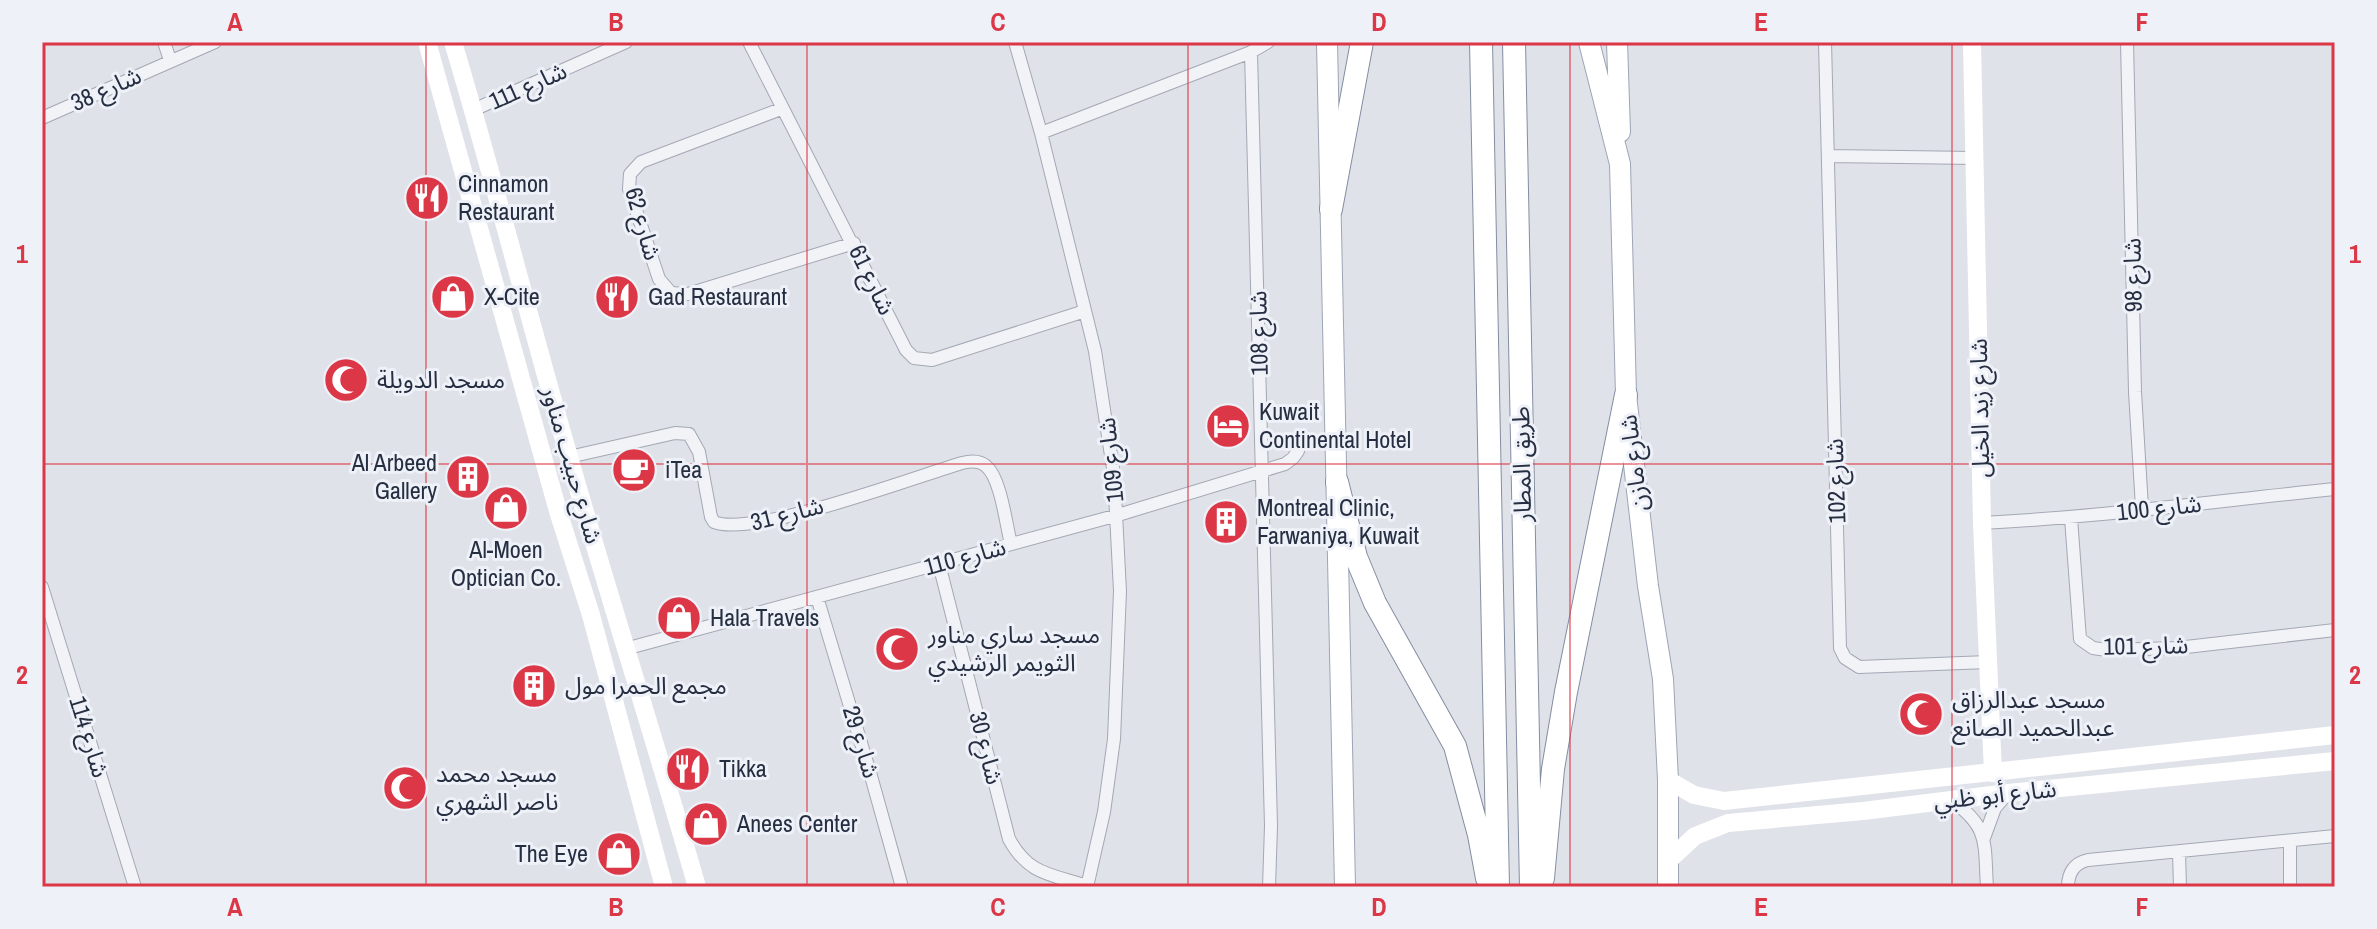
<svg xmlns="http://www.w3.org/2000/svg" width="2377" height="929" viewBox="0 0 2377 929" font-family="'Archivo Narrow','Noto Sans Arabic',sans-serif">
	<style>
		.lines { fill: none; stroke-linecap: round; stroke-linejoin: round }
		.street-casing { stroke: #a4a8b4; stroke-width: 14 }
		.primary-casing { stroke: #9da5b6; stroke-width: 22 }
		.highway-casing { stroke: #848ea2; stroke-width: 24 }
		.street { stroke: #f2f3f7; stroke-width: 12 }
		.secondary { stroke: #fff; stroke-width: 18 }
		.primary { stroke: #fff; stroke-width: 20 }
		.highway { stroke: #fff; stroke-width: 22 }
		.grid { fill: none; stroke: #db3746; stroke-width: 2; stroke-opacity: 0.55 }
		.labels { text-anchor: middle; stroke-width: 6; stroke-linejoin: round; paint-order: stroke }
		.street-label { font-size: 24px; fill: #262e42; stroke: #eef1f7 }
		.poi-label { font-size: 24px; fill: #262e42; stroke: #eef1f7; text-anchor: start }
		.neatline { fill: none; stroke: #db3746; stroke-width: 3 }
		.grid-label { font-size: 26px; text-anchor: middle; font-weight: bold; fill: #db3746 }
	</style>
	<rect width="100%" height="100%" fill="#dfe2e9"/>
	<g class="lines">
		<g class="street-casing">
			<path id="street" d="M164,42L170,60
				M749,42L906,350L914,358L932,360L1085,311
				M1015,42L1041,133L1095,351L1114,475L1120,591L1114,739L1104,812L1087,887
				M1825,42L1840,648L1845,658L1859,667L1988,662
				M2127,42L2135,392L2142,508
				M1251,52L1271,826L1269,887
				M781,109L641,162L630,174L629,189L659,279L671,293L688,294L854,243
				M473,110L626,42
				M42,118L215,42
				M1041,133L1251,52L1268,42
				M1828,156L1975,158
				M569,457L675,433L689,434L699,452L711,517L714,522C752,538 915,477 962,463C970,461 979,460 986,466C1001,478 1006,525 1011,544
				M2071,518L2080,639L2093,648L2107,650L2177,648L2335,630
				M1982,523C2100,517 2217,501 2335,489
				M939,564L1009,839C1029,875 1050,874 1087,886
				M42,587L135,887
				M817,597L871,776L902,887
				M625,649L1118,515L1285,464L1293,458L1298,451
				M1951,800C1990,827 1984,843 1987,887
				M1984,838L1995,808L2008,793
				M2290,841V887
				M2179,852L2180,887
				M2068,887C2068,873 2074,863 2088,860L2335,836"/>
		</g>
		<g class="primary-casing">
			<path id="primary" d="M1327,42L1345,887
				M1589,42L1620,164L1626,395L1648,586L1663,679L1668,780V887
				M1617,42L1620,132"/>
		</g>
		<g class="highway-casing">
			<path id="highway" d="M1481,42L1498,887
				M1514,42L1531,887
				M1331,209L1362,42
				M1337,482L1356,557L1375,603L1455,746L1479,835L1487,878
				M1543,878L1553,769L1566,692L1626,395"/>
		</g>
		<use href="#street" class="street"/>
		<path class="secondary" d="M427,42L558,511L591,615L664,887
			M453,42C494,179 529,319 569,457C610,601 656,743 697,887
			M1972,42L1982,523L1993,773
			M1668,780L1694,795L1724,801L2335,735
			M1668,861L1695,836L1728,823L1863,811L2008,793L2335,761"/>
		<use href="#primary" class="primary"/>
		<use href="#highway" class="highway"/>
	</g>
	<path class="grid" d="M426,42V887M807,42V887M1188,42V887M1570,42V887M1952,42V887M42,464H2335"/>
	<defs>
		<g id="restaurant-disc" transform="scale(2.3)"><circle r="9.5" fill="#db3746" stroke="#eef1f7"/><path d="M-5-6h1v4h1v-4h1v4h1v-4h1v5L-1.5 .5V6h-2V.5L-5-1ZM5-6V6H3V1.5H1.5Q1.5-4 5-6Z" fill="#fff"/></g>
		<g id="shop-disc" transform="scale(2.3)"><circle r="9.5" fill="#db3746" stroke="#eef1f7"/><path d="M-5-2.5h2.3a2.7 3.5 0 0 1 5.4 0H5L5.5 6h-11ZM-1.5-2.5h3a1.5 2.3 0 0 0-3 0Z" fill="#fff"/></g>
		<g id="mosque-disc" transform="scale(2.3)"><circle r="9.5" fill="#db3746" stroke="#eef1f7"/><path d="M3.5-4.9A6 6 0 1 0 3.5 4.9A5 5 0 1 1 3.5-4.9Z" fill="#fff"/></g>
		<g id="hotel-disc" transform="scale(2.3)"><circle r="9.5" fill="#db3746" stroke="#eef1f7"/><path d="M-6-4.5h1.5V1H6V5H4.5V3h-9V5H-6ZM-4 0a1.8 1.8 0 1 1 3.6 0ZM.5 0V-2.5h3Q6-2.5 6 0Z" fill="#fff"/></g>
		<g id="cafe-disc" transform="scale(2.3)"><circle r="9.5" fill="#db3746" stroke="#eef1f7"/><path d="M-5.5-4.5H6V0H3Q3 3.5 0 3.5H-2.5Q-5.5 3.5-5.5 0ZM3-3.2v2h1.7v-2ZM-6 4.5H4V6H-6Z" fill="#fff"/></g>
		<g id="building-disc" transform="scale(2.3)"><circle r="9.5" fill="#db3746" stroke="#eef1f7"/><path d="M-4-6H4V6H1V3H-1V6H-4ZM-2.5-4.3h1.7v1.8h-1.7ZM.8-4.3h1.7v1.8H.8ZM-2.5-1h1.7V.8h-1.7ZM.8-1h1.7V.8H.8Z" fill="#fff"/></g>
	</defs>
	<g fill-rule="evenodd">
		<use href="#restaurant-disc" x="427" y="198"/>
		<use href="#shop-disc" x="453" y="297"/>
		<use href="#restaurant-disc" x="617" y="297"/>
		<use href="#mosque-disc" x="346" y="380"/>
		<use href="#hotel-disc" x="1228" y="426"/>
		<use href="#cafe-disc" x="634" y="470"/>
		<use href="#building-disc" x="468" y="477"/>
		<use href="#shop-disc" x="506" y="508"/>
		<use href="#building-disc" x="1226" y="522"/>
		<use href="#shop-disc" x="679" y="618"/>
		<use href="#mosque-disc" x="897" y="649"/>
		<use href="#building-disc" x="534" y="686"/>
		<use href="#mosque-disc" x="1921" y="714"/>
		<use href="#restaurant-disc" x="688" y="769"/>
		<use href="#mosque-disc" x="405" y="788"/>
		<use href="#shop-disc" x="706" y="824"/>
		<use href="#shop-disc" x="619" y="854"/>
	</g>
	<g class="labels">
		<g class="street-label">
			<text transform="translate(528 86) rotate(-24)" y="8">شارع 111</text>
			<text transform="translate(106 89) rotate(-24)" y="8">شارع 38</text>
			<text transform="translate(643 224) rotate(74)" y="8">شارع 62</text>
			<text transform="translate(2133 275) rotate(-91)" y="8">شارع 98</text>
			<text transform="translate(872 280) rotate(64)" y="8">شارع 61</text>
			<text transform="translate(1259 333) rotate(-91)" y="8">شارع 108</text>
			<text transform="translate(1980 408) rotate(-91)" y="8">شارع زيد الخيل</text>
			<text transform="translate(1111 460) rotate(-96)" y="8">شارع 109</text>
			<text transform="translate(1634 463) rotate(-97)" y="8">شارع مازن</text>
			<text transform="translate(1522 464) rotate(-91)" y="8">طريق المطار</text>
			<text transform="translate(572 465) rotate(74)" y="8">شارع حبيب مناور</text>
			<text transform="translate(1836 481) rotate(-92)" y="8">شارع 102</text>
			<text transform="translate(2159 508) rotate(-6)" y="8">شارع 100</text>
			<text transform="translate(787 514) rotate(-14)" y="8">شارع 31</text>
			<text transform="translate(965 557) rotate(-15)" y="8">شارع 110</text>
			<text transform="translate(2146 646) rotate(-1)" y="8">شارع 101</text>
			<text transform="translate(89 737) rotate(73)" y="8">شارع 114</text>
			<text transform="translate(861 742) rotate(73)" y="8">شارع 29</text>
			<text transform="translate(986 748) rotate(76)" y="8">شارع 30</text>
			<text transform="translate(1995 795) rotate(-6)" y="8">شارع أبو ظبي</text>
		</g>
		<g class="poi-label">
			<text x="458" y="192">Cinnamon<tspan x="458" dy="28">Restaurant</tspan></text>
			<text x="484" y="305">X-Cite</text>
			<text x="648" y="305">Gad Restaurant</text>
			<text x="377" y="388">مسجد الدويلة</text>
			<text x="1259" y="420">Kuwait<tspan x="1259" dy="28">Continental Hotel</tspan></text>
			<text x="437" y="471" text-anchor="end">Al Arbeed<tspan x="437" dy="28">Gallery</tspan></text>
			<text x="665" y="478">iTea</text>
			<text x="1257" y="516">Montreal Clinic,<tspan x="1257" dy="28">Farwaniya, Kuwait</tspan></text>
			<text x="506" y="558" text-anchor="middle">Al-Moen<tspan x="506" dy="28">Optician Co.</tspan></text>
			<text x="710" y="626">Hala Travels</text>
			<text x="928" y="643">مسجد ساري مناور<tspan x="928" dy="28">الثويمر الرشيدي</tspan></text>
			<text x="565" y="694">مجمع الحمرا مول</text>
			<text x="1952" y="708">مسجد عبدالرزاق<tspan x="1952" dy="28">عبدالحميد الصانع</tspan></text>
			<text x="719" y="777">Tikka</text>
			<text x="436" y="782">مسجد محمد<tspan x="436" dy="28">ناصر الشهري</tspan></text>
			<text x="737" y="832">Anees Center</text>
			<text x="588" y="862" text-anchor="end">The Eye</text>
		</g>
	</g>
	<rect width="2377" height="929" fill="none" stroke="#eef1f7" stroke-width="88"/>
	<rect x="44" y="44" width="2289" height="841" class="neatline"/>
	<g class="grid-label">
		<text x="235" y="31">A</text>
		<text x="616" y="31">B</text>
		<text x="998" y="31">C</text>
		<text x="1379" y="31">D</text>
		<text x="1761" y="31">E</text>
		<text x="2142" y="31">F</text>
		<text x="22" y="263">1</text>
		<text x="2355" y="263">1</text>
		<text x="22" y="684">2</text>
		<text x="2355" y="684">2</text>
		<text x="235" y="916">A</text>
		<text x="616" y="916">B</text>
		<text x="998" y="916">C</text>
		<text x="1379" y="916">D</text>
		<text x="1761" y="916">E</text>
		<text x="2142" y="916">F</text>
	</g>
</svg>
